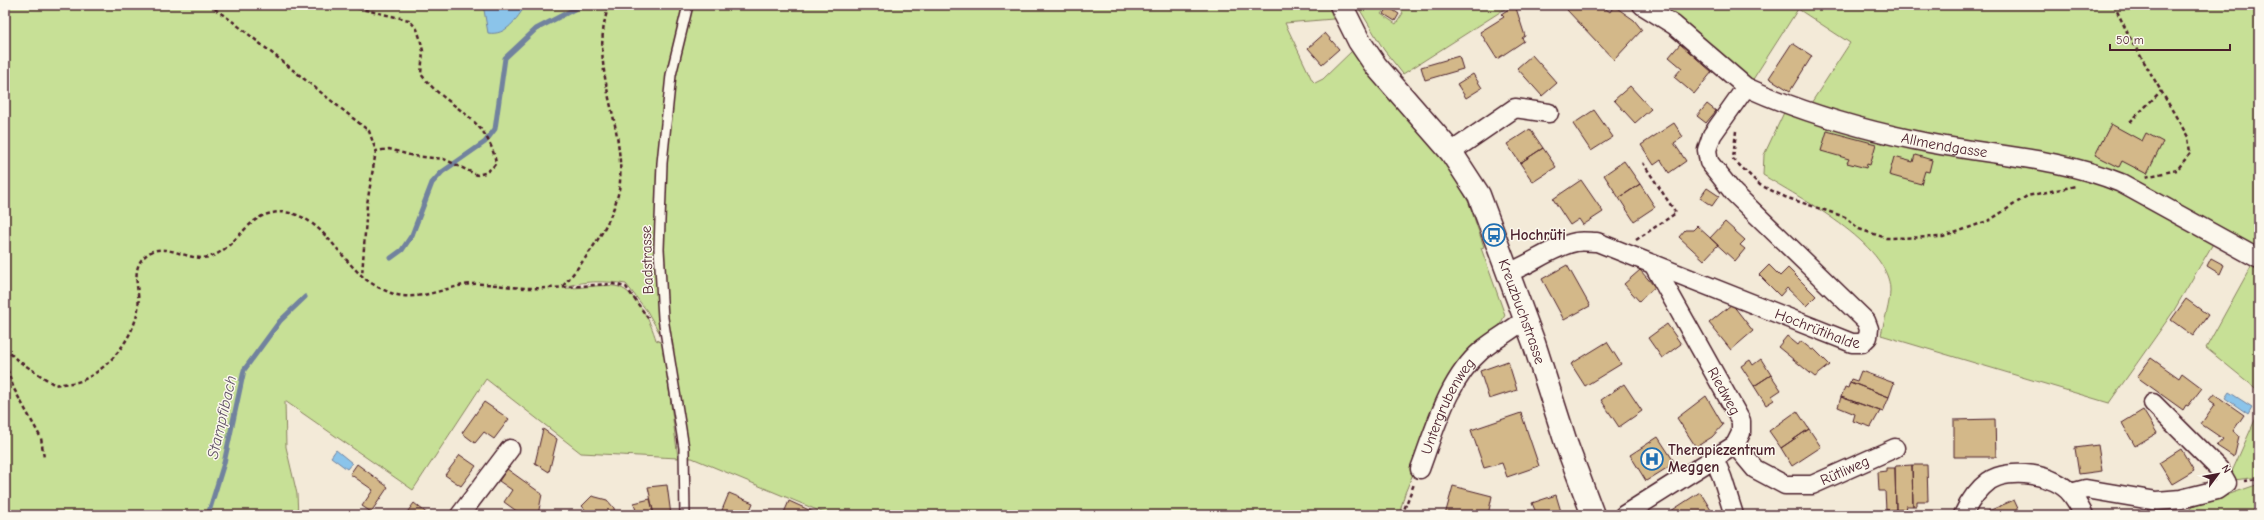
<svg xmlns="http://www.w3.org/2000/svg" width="2264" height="520" viewBox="0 0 2264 520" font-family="'Comic Neue',sans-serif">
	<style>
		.green { fill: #c7e096; stroke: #888060 }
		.water { fill: #8bc4ea; stroke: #71829e }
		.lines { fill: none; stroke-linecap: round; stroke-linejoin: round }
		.stream { stroke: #71829e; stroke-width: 5 }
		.building { fill: #d3b889; stroke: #4a1f2b }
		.lane-casing { stroke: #4a1f2b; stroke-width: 12 }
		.street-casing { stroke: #4a1f2b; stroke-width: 21 }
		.secondary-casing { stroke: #4a1f2b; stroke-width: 25 }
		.path { stroke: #4a1f2b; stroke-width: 2.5; stroke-dasharray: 4 3; stroke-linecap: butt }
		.lane { stroke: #fbf7ec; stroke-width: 9 }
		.street { stroke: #fbf7ec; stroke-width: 18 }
		.secondary { stroke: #fbf7ec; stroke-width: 22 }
		.labels { text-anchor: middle; stroke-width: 3; stroke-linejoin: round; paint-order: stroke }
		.street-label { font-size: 15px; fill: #4a1f2b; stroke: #fbf7ec }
		.poi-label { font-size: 15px; font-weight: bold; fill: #4a1f2b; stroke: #fbf7ec; text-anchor: start }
		.water-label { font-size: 16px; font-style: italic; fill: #5e5164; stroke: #fbf7ec }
	</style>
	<rect width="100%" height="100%" fill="#f3ead8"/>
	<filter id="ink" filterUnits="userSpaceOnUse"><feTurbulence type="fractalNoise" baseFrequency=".025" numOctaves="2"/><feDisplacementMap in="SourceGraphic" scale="8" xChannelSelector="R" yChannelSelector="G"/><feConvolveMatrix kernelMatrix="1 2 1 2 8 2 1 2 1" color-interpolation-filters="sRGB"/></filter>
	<g filter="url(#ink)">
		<path class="green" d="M5,5H683L668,67L663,105L657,187V289L661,331L659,332L647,311L626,284C608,281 579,280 563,288C579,289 598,284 615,286C635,289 651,322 656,340L663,343L678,458L581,453L486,379L413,490L285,401L286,447L297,494L298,515H5Z
			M693,5H1329L1333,19L1285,23L1312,80L1315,83L1323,79L1354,49L1447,163L1469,203L1484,247L1481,248L1505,315L1493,338L1445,397L1405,493L1399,515H829L692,458H686C677,393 664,328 663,262C663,223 665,184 668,144C671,98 675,48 693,5Z
			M1357,5H1388L1381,14L1396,24L1403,13L1397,5H1511L1403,74L1384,50Z
			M1659,5H2259V255L2214,242L2173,312L2109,403L1881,335C1884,321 1890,304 1890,290C1890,244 1798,197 1763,175L1764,155L1788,104L1806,111L1850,43L1798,9L1750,84Z
			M2254,261L2259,263V391L2206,348Z
			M2259,411V477L2234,480L2230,476Z
			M2259,484V515H2183L2192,507Z"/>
		<path class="water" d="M478,5H526C516,19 507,36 488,33L484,10Z
			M2229,392L2252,407L2248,414L2225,398Z
			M336,450L352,463L347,469L331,457Z"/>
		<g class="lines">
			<path class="stream" d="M391,258L402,250L412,235L432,183L442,172L485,142L495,129L505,58L536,29L582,5
				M208,515L224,463L244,370L280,321L305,297"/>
		</g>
		<path class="building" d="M1515,5L1525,36L1522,38L1524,41L1497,59L1480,32L1504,17L1501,14Z
			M1572,5H1601L1610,12L1614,6L1634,20L1642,30L1614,60L1567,10Z
			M1388,7L1399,14L1395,21L1384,14Z
			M1325,33L1339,49L1322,64L1308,48Z
			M1792,43L1812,56L1790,91L1769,78Z
			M1680,44L1712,72L1694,94L1674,77L1682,68L1669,57Z
			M1532,55L1557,83L1542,96L1517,68Z
			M1459,56L1463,69L1425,80L1421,67Z
			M1473,74L1482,88L1466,98L1457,84Z
			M1630,86L1651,109L1635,123L1614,100Z
			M1707,104L1716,111L1706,123L1697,116Z
			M1594,110L1613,137L1591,151L1573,124Z
			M1674,123L1683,137L1674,143L1686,161L1669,173L1661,160L1654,165L1641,145Z
			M2111,124L2142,141L2146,133L2163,142L2147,174L2122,161L2119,167L2095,155Z
			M1530,129L1543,148L1520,163L1507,144Z
			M1827,131L1876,144L1870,165L1867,164L1866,168L1847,163L1849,159L1821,151Z
			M1543,148L1556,167L1533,182L1520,163Z
			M1915,155L1932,160L1929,172L1925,171L1921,184L1889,175L1894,157L1913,162Z
			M1624,161L1640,184L1619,198L1604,175Z
			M1581,180L1603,212L1583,225L1579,219L1570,225L1553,199Z
			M1640,184L1655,207L1634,221L1619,198Z
			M1707,188L1719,196L1712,206L1700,198Z
			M1725,222L1745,240L1740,245L1745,249L1735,261L1710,238Z
			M1697,226L1718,245L1704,260L1679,237L1685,230H1693Z
			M2211,258L2224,265L2220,274L2207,266Z
			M1567,265L1590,306L1564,320L1542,279Z
			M1769,265L1780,276L1788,268L1816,296L1806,306L1787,288L1780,296L1759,275Z
			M1640,270L1655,287L1639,301L1624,284Z
			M2186,299L2208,315L2193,336L2171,320Z
			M1732,304L1753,331L1731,350L1709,323Z
			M1667,324L1681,344L1662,358L1648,338Z
			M1787,336L1798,345L1801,341L1812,350L1814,349L1830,365L1815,377L1778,347Z
			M1607,342L1621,364L1585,386L1571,364Z
			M2151,358L2179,378L2182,373L2202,388L2188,406L2186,405L2183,410L2137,377Z
			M1761,359L1771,375L1754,386L1741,366L1750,360L1753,365Z
			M1508,361L1517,390L1489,399L1480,371Z
			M1861,371L1894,383L1889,397L1850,382L1851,379L1857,381Z
			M1771,375L1781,390L1772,396L1774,400L1766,405L1754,386Z
			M1850,382L1889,397L1883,412L1841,397L1845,387L1848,388Z
			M1624,384L1642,411L1619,427L1601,400Z
			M2214,394L2244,415L2233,431L2239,436L2234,457L2217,446L2223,439L2201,424L2215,404L2209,400Z
			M1706,396L1723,425L1712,437L1696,447L1677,418Z
			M1841,397L1880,411L1871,427L1853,421L1855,414L1838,407Z
			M484,402L509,419L494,439L484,432L475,443L462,433Z
			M2143,410L2157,433L2135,446L2122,423Z
			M1797,411L1809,429L1781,448L1769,431Z
			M1521,413L1539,466L1507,477L1502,463L1484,468L1471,430Z
			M1995,419L1996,457H1954V420Z
			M543,429L557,439L549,472L535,463Z
			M1809,429L1821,447L1792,466L1781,448Z
			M1658,437L1675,463L1646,481L1630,455Z
			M2098,445L2102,471L2079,474L2075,448Z
			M2181,449L2194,471L2172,484L2159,463Z
			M460,455L476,466L461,486L445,475Z
			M357,464L388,487L371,512L362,506L373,490L350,474Z
			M1912,465L1913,506H1906L1907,509L1896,510L1895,468L1896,466Z
			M1912,465H1927L1928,501H1917V506H1913Z
			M1886,468H1895L1896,510H1886L1885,491H1879L1878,472L1886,471Z
			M507,469L542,494L538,515H522L504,502L512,490L499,481Z
			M667,485L671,515H654L648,487Z
			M1453,486L1492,496L1488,515H1445Z
			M1700,492L1714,515H1673L1671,511Z
			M729,493L753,503L748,515H720Z
			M1556,495L1562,515H1537L1532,503Z
			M592,496L607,500L614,508L615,515H590L582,506Z
			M650,499L654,515H637L634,503Z
			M2014,500L2021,515H1985L1984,513Z
			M789,501L820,515H783Z
			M414,503L429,515H405Z"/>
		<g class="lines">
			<g class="lane-casing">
				<path id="lane" d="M685,515L684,448L663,318L659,249L662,163L671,75L688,5"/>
			</g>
			<g class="street-casing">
				<g id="street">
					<path id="s1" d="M1642,5L1674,25L1746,87C1799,111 1857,128 1914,140C1983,155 2055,156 2121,183L2259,259"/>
					<path d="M1451,152L1515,108L1549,113"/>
					<path id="s2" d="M1507,273C1531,265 1551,247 1576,242C1582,241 1591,242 1597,242L1852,343H1862L1868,337L1869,329L1866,321L1733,192L1709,162L1707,150L1712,135L1746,87"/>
					<path id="s3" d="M1735,445L1755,469L1785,485H1812L1895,448"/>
					<path d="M1714,458L1722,477L1734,515"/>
					<path id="s4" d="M1420,469C1435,429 1448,379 1482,350C1495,339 1511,331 1524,320"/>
					<path d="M2071,493L2086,489L2157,501L2181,499L2217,490L2227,483L2219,469L2153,403"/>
					<path d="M460,515L510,449"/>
					<path d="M1624,515L1735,445L1741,433V421L1653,264"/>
					<path d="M1963,515C1969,502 1977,490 1989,481C2009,467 2056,474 2071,494C2076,500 2080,508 2084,515"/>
				</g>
			</g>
			<g class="secondary-casing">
				<g id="secondary">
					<path id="s5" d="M1341,5L1359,41L1376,66L1451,152L1479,195L1534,343L1567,446L1593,515"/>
				</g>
			</g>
			<path class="path" d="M209,5L232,21L369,131L376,151L367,204L362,276
				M344,5L409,20L417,29L420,38L423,51L421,74C446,109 487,114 496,163L492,168L485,173L477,175L444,159L413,156L389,149L376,151
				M2114,5L2130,38L2188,137L2190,153L2177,170L2145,177
				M2130,122L2161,91
				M1736,131L1733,159L1760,185L1785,197L1845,217L1859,229L1886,238L1943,237L1990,220L2027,196L2076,186
				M1636,240L1676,213L1643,163
				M563,286C584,261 608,230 617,198C625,173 617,132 611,107C603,72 597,40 609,5
				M5,348L17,360L55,385C64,383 77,384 85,379C110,367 134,337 138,309C141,293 130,272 143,258C162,237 187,263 209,257C233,251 245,220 268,214C312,202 334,251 361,275C369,283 381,289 391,293C414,302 440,290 463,285C486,281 506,288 529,288C557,289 585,285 613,284L626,287L650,321
				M5,359L6,349
				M5,363L14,389L41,438L44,458
				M2244,481L2259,479
				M1402,515L1414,484"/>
			<use href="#lane" class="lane"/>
			<use href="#street" class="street"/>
			<use href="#secondary" class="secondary"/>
		</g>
	</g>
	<defs>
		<g id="bus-ring" transform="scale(1.15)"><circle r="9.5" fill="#fbf7ec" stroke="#1f6fb2" stroke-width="1.5"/><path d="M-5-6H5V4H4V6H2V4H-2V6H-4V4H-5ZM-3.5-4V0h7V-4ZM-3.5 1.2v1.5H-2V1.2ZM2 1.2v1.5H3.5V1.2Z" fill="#1f6fb2"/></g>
		<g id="hospital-ring" transform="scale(1.15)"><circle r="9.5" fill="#fbf7ec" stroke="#1f6fb2" stroke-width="1.5"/><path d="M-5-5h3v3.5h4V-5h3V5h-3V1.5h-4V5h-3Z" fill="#1f6fb2"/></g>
	</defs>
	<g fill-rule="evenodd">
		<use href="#bus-ring" x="1494" y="235"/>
		<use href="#hospital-ring" x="1652" y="459"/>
	</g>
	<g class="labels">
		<g class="street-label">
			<text dy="5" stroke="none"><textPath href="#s1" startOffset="340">Allmendgasse</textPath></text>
			<text transform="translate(647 260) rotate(-92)" y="5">Badstrasse</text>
			<text dy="5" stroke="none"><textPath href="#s5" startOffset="360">Kreuzbuchstrasse</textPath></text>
			<text dy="5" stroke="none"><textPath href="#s2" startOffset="334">Hochrütihalde</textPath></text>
			<text transform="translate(1724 391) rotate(61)" y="5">Riedweg</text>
			<text dy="5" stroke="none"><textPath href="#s4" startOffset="69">Untergrubenweg</textPath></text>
			<text dy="5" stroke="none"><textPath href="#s3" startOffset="128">Rütliweg</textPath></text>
		</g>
		<g class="poi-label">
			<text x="1510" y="240">Hochrüti</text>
			<text x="1668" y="455">Therapiezentrum<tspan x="1668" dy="17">Meggen</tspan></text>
		</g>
		<g class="water-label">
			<text transform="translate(221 417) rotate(-77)" y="6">Stampfibach</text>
		</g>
	</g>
	<rect width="2264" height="520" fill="none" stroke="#fbf7ec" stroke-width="20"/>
	<rect x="10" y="10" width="2244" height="500" fill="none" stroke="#4a1f2b" stroke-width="1.5" filter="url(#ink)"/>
	<g transform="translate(2218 474) rotate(58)" stroke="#fbf7ec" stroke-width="3" paint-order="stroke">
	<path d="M0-3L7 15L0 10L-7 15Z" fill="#4a1f2b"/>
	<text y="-6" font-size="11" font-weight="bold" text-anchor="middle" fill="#4a1f2b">N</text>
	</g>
	<path d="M2110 44v6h120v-6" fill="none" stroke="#4a1f2b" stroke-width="2"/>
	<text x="2116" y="44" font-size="12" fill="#4a1f2b" stroke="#fbf7ec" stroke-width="3" paint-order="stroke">50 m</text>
</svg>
